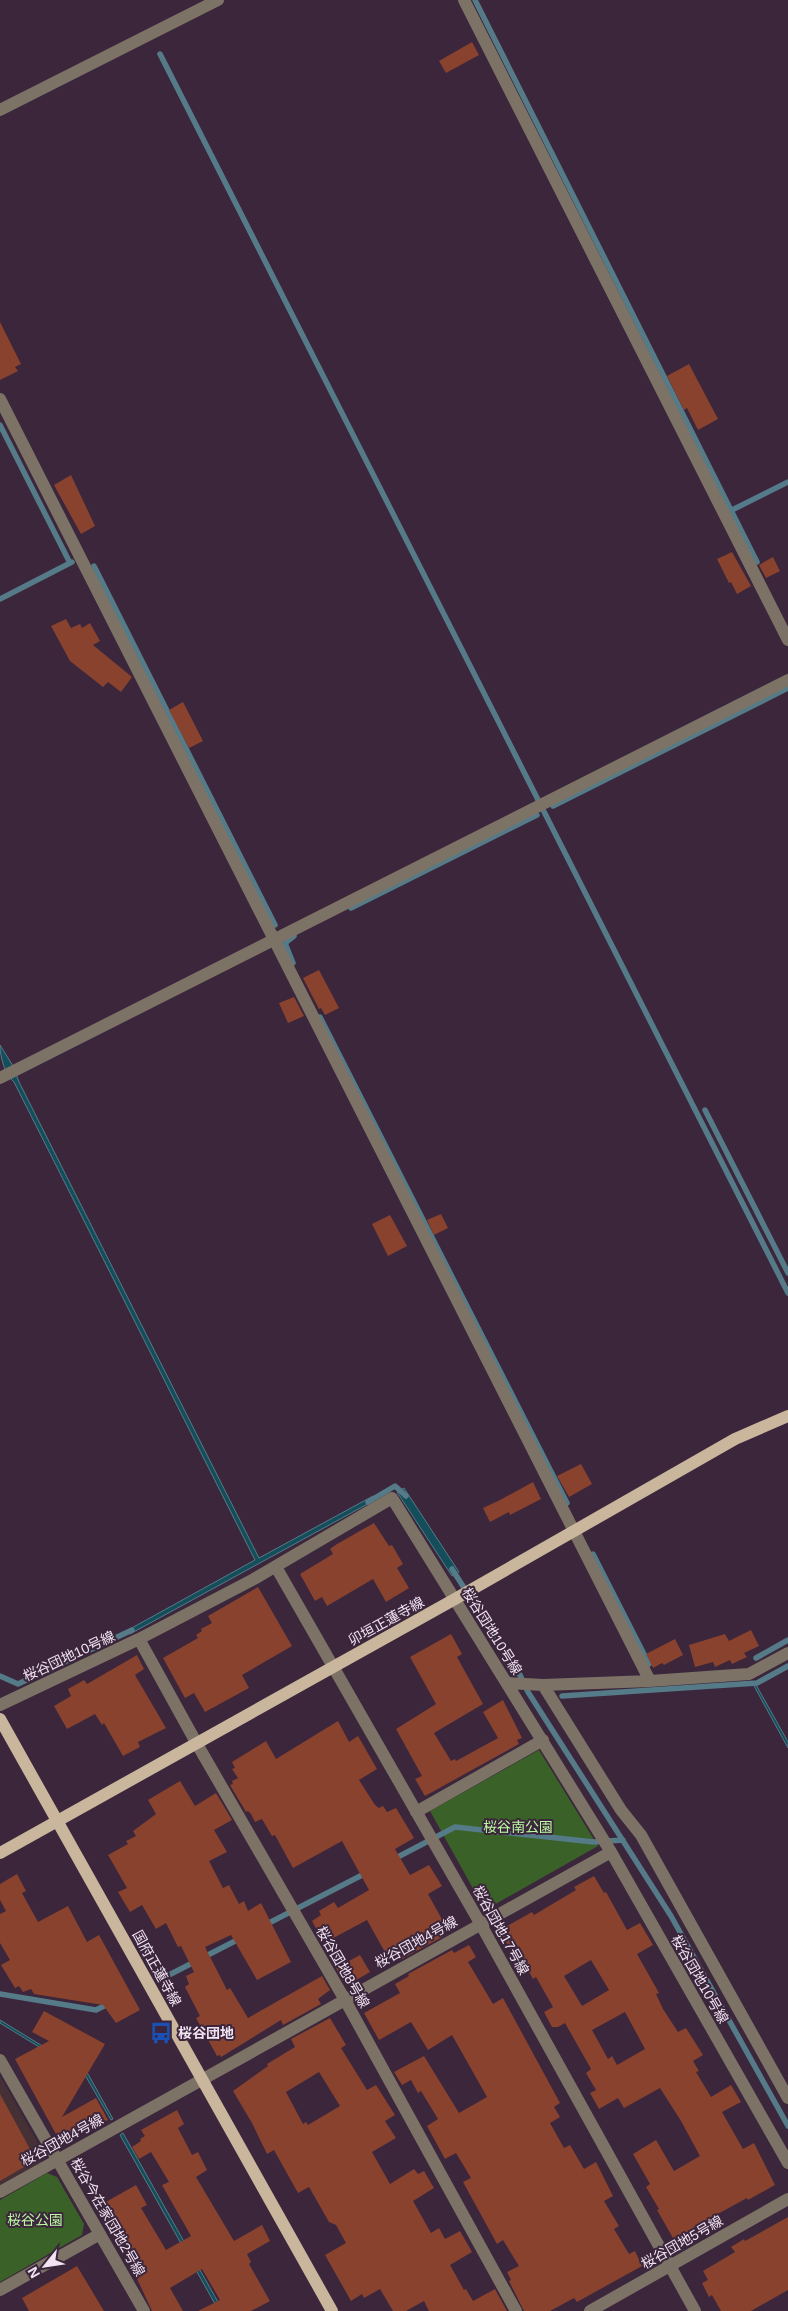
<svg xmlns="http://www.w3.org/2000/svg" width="788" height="2311" viewBox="0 0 788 2311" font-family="Arial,'Noto Sans JP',sans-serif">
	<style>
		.education { fill: #443035 }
		.green { fill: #3a6128 }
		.water { fill: #144e5b; stroke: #567b88 }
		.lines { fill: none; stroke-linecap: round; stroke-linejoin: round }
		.stream { stroke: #567b88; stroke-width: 5.5 }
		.building { fill: #89422e; fill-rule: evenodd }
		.minor { stroke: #7c7366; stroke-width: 12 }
		.major { stroke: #cab69c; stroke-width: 12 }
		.labels { text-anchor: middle; stroke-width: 4; stroke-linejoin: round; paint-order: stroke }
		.street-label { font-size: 14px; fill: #f1e3f2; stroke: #3b263c }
		.park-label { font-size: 14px; fill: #baf9a0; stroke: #3b263c }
		.poi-label { font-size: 14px; font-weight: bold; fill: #f1e3f2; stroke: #3b263c; text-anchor: start }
	</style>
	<rect width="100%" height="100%" fill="#3b263c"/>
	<path class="education" d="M0,2076L43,2152L42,2162L0,2186Z"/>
	<path class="green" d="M539,1750L598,1846L492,1906L481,1903L430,1811Z
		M47,2173L57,2177L84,2224L82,2235L0,2282V2200Z"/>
	<path class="water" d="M0,1045L13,1066L19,1082L259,1558L373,1496L375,1500L130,1634L126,1633L128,1630L255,1560L14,1082C5,1075 0,1057 0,1045Z
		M404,1488L459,1572L452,1576L397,1492Z
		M755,1683L788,1742V1748L753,1684Z
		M0,2020L88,2074L113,2119L111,2120L85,2075L0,2023Z
		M123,2133L223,2311H219L120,2135Z"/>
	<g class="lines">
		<path class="stream" d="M475,0L757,562
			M160,54L788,1293
			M0,425L70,563
			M730,511L788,482
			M94,566L275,925
			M0,599L72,562
			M553,806L788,688
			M351,908L537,815
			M293,963L285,943L294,936
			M320,1017L567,1503
			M705,1110L788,1273
			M368,1502L395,1486L406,1496
			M593,1554L649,1664
			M452,1569L520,1675L528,1692L671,1916L788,2126
			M756,1658L788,1640
			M0,1676L18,1684L132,1630
			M562,1696L757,1683L788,1666
			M394,1859L455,1827L594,1842L623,1840
			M265,1925L368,1872
			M165,1977L241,1938
			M0,1994L96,2010L110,2003"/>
	</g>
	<path class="building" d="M472,42L479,55L446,73L439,61Z
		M0,322L21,364L15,367L18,371L0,380Z
		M689,364L718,419L698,430L687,408L684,410L667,376Z
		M71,475L95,526L81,534L54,485Z
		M732,552L751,586L737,594L731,582L729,583L717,559Z
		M773,557L780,571L766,578L759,565Z
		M66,619L71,628L80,624L82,628L90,623L100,641L93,645L132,677L121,692L108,682L103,687L70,661L51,626Z
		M183,702L203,741L189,748L169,710Z
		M319,970L339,1008L325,1015L321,1008L319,1009L303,978Z
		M294,997L304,1016L288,1023L279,1003Z
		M441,1214L448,1228L434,1235L427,1220Z
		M390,1215L407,1246L388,1256L372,1224Z
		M581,1464L592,1484L569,1497L557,1476Z
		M533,1482L541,1499L510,1515L509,1512L490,1522L483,1508L500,1500Z
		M374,1523L389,1546L392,1545L403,1564L397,1568L409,1588L386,1602L373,1579L327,1606L322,1597L315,1601L300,1574L333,1554L330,1549L337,1544Z
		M258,1587L292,1646L242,1675L249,1688L205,1712L194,1693L185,1698L163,1658L198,1638L196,1635L202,1631L201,1629L212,1623L208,1616Z
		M751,1630L759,1646L744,1653L747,1657L732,1664L730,1660L715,1667L713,1662L695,1667L689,1645L725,1634L729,1641Z
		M451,1634L462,1654L457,1657L483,1704L434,1733L451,1761L455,1759L456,1761L498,1738L483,1712L503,1700L522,1738L517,1740L519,1744L425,1796L415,1779L422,1776L396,1729L436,1704L410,1657Z
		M675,1639L683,1655L664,1665L662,1663L653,1668L646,1654Z
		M137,1655L144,1669L135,1675L166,1728L138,1742L140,1747L123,1756L104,1723L102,1725L95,1714L67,1729L54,1706L71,1696L68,1689L84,1680L87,1684Z
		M338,1721L349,1742L358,1736L377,1769L359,1780L375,1805L379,1808L383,1806L387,1812L396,1808L414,1838L395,1849L410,1875L429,1865L442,1886L428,1894L444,1923L438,1926L444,1936L400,1960L394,1949L386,1954L367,1920L324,1943L312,1921L321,1915L319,1911L334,1902L338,1908L369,1890L342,1841L293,1868L275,1835L272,1836L262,1819L255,1822L251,1814L248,1811L246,1812L230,1785L233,1784L232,1781L238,1778L232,1769L235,1768L232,1762L266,1741L276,1759Z
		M180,1781L195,1806L216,1793L232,1820L214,1830L227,1852L209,1861L223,1888L229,1885L239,1904L244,1901L248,1911L261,1903L291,1962L257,1980L231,1935L205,1947L227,1990L230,1988L248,2018L322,1976L330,1990L318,1999L321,2004L283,2025L281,2020L221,2057L220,2055L217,2056L196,2018L200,2016L185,1987L189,1984L186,1976L194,1972L181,1946L178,1947L166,1923L156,1929L142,1905L130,1912L118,1892L127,1888L108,1855L128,1844L126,1841L136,1836L133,1831L156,1814L148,1800Z
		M17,1874L26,1891L22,1893L38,1922L68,1906L87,1942L99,1935L140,2010L116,2023L103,2005L34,1994L31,1989L23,1992L19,1986L15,1988L1,1965L10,1960L0,1943V1914L6,1911L0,1900V1884Z
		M594,1876L604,1893L606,1892L627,1930L640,1923L653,1945L637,1954L659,1993L656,1994L663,2009L678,2032L686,2028L703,2055L693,2061L699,2071L696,2072L711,2097L731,2085L741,2102L722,2112L743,2149L754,2143L775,2185L748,2200L747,2198L694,2227L696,2232L683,2239L673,2238L657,2210L659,2209L646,2187L650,2184L633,2154L656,2140L674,2171L700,2156L681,2121L660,2088L624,2108L618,2098L599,2109L590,2093L596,2090L586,2073L591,2069L565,2023L558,2027H552L544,2012L553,2007L536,1977L533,1979L527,1968L523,1971L502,1935L510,1931L507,1926L532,1912L534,1915L576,1890L574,1887ZM591,1960L609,1990L582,2006L564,1976ZM625,2012L645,2049L617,2065L612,2056L608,2059L592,2030Z
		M469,1945L476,1957L468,1962L493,2004L503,1998L560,2103L554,2107L560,2117L550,2123L564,2148L570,2145L584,2169L596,2162L613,2196L604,2201L619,2226L614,2229L629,2254L635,2251L642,2266L577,2302L574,2298L550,2311H524L509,2281L511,2280L507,2272L519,2266L503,2240L497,2244L463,2182L471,2178L456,2153L445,2159L427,2126L438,2119L421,2091L418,2093L411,2080L402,2085L394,2072L424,2056L459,2113L487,2097L452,2035L428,2050L411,2022L379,2040L364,2013L400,1993L395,1984L409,1976L408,1974L452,1950L454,1953Z
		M360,1955L370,1972L353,1982L351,1978L344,1982L336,1968Z
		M44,2011L105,2044L62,2117L96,2098L108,2120L95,2127L93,2125L63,2141L59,2135L57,2136L15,2059L49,2041L32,2032Z
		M330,2018L346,2045L341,2048L367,2090L376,2085L395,2115L385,2121L396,2138L372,2152L390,2184L414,2169L418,2174L424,2171L434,2188L413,2201L431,2233L439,2228L445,2239L460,2231L472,2252L450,2265L464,2290L466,2289L473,2301L495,2289L507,2311H429L424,2301L406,2311H393L380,2289L364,2298L362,2294L351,2301L325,2255L346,2243L336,2225L329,2222L309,2187L298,2193L274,2150L267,2154L252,2123L233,2091L268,2066L267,2064L295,2047L291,2039ZM319,2072L340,2106L308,2125L306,2122L303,2124L286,2092Z
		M0,2094L36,2160L0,2181Z
		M177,2110L184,2124L178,2128L192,2155L198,2152L207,2170L196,2177L234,2241L262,2225L270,2241L247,2254L251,2262L249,2264L270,2301L251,2311H198L220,2300L202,2269L170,2288L183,2311H152L132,2268L139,2264L121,2231L117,2234L107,2217L111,2214L104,2203L136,2185L147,2205L141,2208L166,2250L191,2236L162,2185L169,2182L151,2152L139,2159L132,2147L141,2141L140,2139L145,2136L141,2130Z
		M788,2217V2290L751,2311H721L712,2295L709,2297L702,2283L708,2280L703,2271L735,2252L731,2247L744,2239L745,2241Z
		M77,2266L104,2311H29L22,2298Z"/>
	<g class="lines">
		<path class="minor" d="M464,0L788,640
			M0,110L218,0
			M0,399L650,1681
			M0,1078L788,680
			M276,1567L480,1923L695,2311
			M139,1639L197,1744L345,2000L516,2311
			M507,1683L543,1685L650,1681L749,1674L788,1653
			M543,1685L621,1810L641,1835L788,2098
			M0,1705L139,1639L254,1579L392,1498L611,1852L788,2163
			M416,1812L543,1740
			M0,2060L144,2311
			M0,2192L611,1852
			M0,2290L100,2234
			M590,2311L788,2199"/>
		<path class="major" d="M0,1719L332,2311
			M0,1853L455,1599L735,1439L788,1416"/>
	</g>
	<defs>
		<g id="bus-bare" transform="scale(1.725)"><path d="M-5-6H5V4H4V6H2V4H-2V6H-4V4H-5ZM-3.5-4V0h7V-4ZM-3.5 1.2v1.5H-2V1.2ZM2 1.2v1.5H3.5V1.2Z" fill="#1a4fb4" stroke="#3b263c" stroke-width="2.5" paint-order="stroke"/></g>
	</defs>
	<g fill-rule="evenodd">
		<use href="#bus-bare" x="161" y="2033"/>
	</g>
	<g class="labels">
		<g class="street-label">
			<text transform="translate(386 1621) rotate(-29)" y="5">卯垣正蓮寺線</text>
			<text transform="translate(492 1631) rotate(58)" y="5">桜谷団地10号線</text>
			<text transform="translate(69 1656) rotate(-25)" y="5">桜谷団地10号線</text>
			<text transform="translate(501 1930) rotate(61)" y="5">桜谷団地17号線</text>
			<text transform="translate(416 1942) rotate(-29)" y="5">桜谷団地4号線</text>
			<text transform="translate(343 1967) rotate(60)" y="5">桜谷団地8号線</text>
			<text transform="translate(157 1968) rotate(61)" y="5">国府正蓮寺線</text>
			<text transform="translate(700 1979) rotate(60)" y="5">桜谷団地10号線</text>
			<text transform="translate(62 2140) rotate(-29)" y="5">桜谷団地4号線</text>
			<text transform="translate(108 2217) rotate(60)" y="5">桜谷今在家団地2号線</text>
			<text transform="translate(682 2242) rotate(-30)" y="5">桜谷団地5号線</text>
		</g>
		<g class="park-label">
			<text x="518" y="1832">桜谷南公園</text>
			<text x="35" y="2225">桜谷公園</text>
		</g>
		<g class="poi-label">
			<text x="178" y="2038">桜谷団地</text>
		</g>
	</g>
	<g transform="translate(45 2266) rotate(240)" stroke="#3b263c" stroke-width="4" paint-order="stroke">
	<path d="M0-4L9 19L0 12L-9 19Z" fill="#f1e3f2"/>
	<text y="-8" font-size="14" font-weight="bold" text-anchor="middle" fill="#f1e3f2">N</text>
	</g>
</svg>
